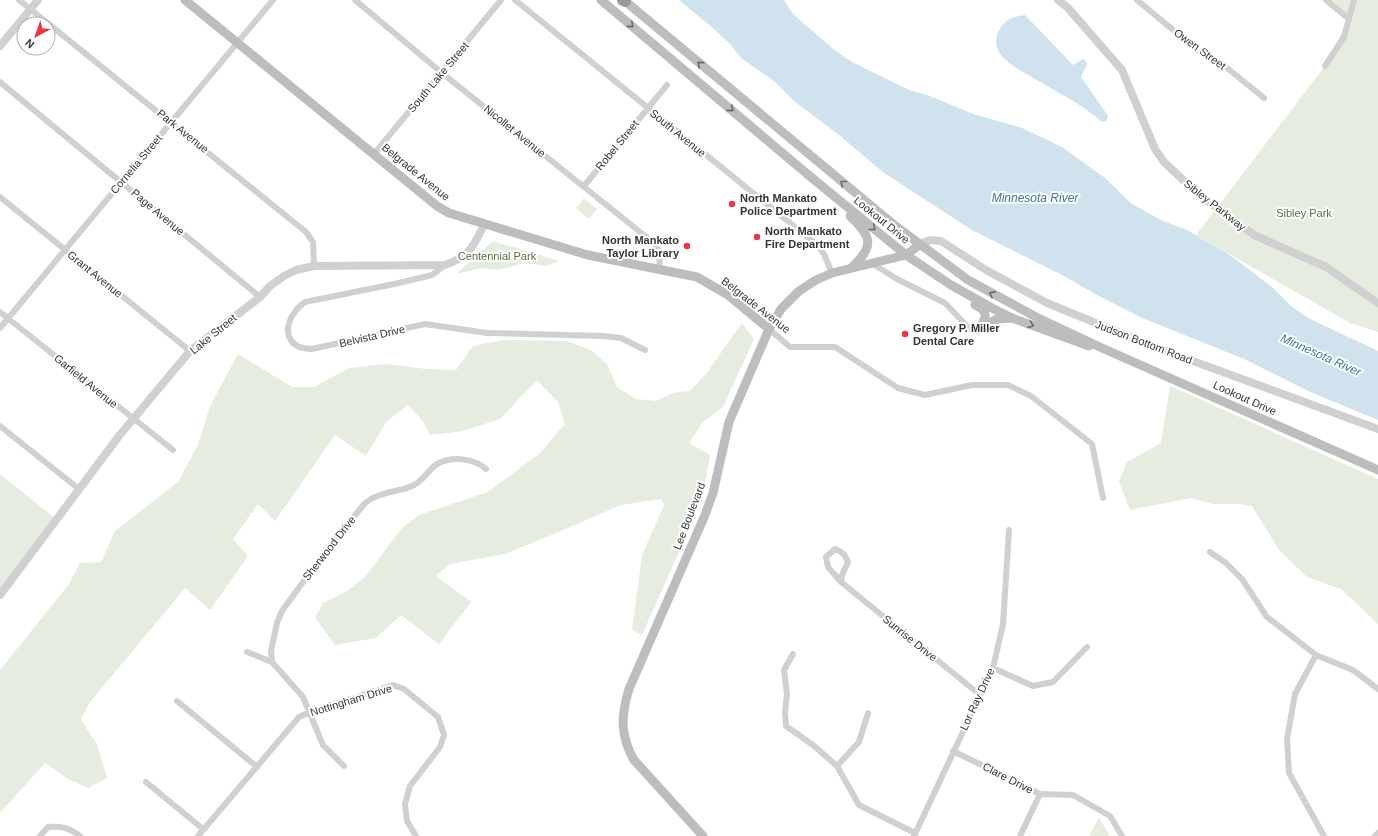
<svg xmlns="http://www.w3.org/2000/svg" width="1378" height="836" viewBox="0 0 1378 836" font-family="Helvetica,sans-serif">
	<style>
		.green { fill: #e6ecdf }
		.water { fill: #cfe2ee }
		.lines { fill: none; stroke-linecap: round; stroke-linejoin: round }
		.minor { stroke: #d0d0d0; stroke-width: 6 }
		.tertiary { stroke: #d0d0d0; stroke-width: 8 }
		.secondary { stroke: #bdbdbd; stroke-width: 9 }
		.motorway { stroke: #9a9a9a; stroke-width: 12 }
		.oneway { stroke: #6a6a6a }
		.poi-dot { fill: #e63946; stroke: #fff; stroke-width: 1.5 }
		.labels { text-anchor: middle; stroke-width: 4; stroke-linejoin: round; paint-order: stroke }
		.street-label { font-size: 11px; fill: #333; stroke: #fff }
		.poi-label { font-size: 11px; font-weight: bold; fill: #333; stroke: #fff; text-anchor: start }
		.park-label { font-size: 11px; fill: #56703f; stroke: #fff }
		.water-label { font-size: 12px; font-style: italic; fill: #3f7597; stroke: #fff }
	</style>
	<rect width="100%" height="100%" fill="#fff"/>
	<path class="green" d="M1326,0H1378V332L1350,323L1196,235L1325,66L1349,19Z
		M584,198L597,209L589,219L576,208Z
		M493,241L559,261L546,266L525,263L499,270L482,268L456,274Z
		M742,323L754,339L723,407L702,423L689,443L710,455L702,500L642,635L632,630L642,555L664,505L661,499L621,505L561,531L505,554L450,564L436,576L471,602L439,644L401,615L376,638L335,645L315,618L323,603L347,591L365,577L401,529L419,515L488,492L539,454L565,424L558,402L537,380L500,419L463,431L430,435L422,420L408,405L386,422L366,456L335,435L275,521L258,504L233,539L248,556L210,610L185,588L90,702L81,720L97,744L107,778L88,788L68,779L45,763L0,813V670L69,584L80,563L101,562L115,531L178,482L198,445L210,406L238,354L292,387H314L349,368L386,364L426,369L456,370L473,346L503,340L567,341L591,350L607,364L617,387L636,399L656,401L673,393L690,391L706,374Z
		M1170,386L1378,479V624L1341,589L1307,577L1279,550L1252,506L1238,504H1213L1191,498L1130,510L1119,482L1127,462L1161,443Z
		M0,474L56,519L0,595Z
		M1099,818L1110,836H1089Z"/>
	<path class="water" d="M679,0H784L793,14L833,49L852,62L909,90L930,96L973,114L1022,128L1062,147L1105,178L1132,204L1163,221L1185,229L1227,253L1271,286L1291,306L1308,318L1378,351V420L1308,391L1244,359L1142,318L1095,294L1064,276L972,230L884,173L839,135L794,101L774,81L741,58L730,44L714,29Z
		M1025,15L1073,65L1083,59L1086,61L1087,65L1081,77L1108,116L1106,121L1102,122C1081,103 1054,91 1030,76C1020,70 1006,63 999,52C995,44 995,36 1000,29C1006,19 1013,17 1025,15Z"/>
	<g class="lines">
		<path class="minor" d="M19,0L306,232L313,242L314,266
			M355,0L442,73L655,244L659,252L660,269
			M515,0L816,244L824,254L832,273
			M1137,0L1196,49L1221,63L1264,98
			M1326,0L1349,19
			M1325,66L1344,37L1354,0
			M0,82L260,297
			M374,154L501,0
			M584,186L667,85
			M0,197L190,351
			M873,264L897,279L945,303L967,326L972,330H978
			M445,265L432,275L399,283L305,302C291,311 278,336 299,347C303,348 308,349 312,349L425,324L487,333L603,336L621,338L645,350
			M0,312L173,450
			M0,328L273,0
			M769,329L790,347H835L898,388L925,395L972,385H1008L1031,396L1092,444L1103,498
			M0,426L79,489
			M1210,552L1226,563L1242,579L1267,617L1316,655L1353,670L1378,689
			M841,582L828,567L826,557L835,549C843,552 845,555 848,562L842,575L841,582L979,694
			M247,652L272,662
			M793,654L784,670L787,694L785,713L786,726L813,745L837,766L859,805L915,833
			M1316,655L1295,694L1287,739L1289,773L1324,836
			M993,668L1033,686L1053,682L1087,647
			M177,701L257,767
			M953,751L1040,794L1073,795L1110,816L1122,836
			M344,766L323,745L303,697L272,662L271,651L277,623L282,611L321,557L365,503C379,491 398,493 414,485C424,480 428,470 437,464C452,456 474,458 486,469
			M837,766L859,742L868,713
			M146,782L203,829
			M40,836L48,827C61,826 70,828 80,836
			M198,836L299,717L310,712L393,685L404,689L438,717L444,735L440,747L410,786L405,804L407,821L416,836
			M914,836L993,668L1003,624L1009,530
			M1020,836L1040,794
			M1375,836L1378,833"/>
		<path class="tertiary" d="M1058,0L1068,8L1122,70L1155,149L1164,162L1198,194L1254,235L1326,267L1378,303
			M0,46L38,0
			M919,245L930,240L941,241L986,270L1047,303L1152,346L1378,429
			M0,595L119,436L190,351L260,297L270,286L284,276L296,270L314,266L445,265C470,256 473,247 484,225"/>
		<path class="secondary" d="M185,0L437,206L449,213L588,255L697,277L728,295L769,329
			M601,0L812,178L906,255L951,285L992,308L1012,318L1089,346
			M625,1L893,224L968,280L1036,317L1102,348L1378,470
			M850,216C872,237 875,246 851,268
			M975,305C990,312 986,319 978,330
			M979,329L997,319L1011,318
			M703,836L634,760C620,736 621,715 629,689L705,515L713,493L729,422L769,329L781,309L799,291L816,280L832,273L906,255L919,245"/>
		<path class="motorway" d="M623,0L625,1"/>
	</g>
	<defs><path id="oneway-chevron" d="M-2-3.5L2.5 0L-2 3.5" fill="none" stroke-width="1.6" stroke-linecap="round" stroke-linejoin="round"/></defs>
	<g class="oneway">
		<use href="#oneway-chevron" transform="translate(631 25) rotate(41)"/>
		<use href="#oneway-chevron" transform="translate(700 64) rotate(-140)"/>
		<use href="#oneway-chevron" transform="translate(731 109) rotate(40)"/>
		<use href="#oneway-chevron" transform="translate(843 183) rotate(-141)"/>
		<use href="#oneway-chevron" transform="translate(873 228) rotate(39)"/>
		<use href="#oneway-chevron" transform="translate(992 294) rotate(-151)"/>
		<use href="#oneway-chevron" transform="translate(1031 325) rotate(21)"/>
	</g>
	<g class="poi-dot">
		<circle cx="732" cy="204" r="4"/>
		<circle cx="757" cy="237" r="4"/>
		<circle cx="687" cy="246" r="4"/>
		<circle cx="905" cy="334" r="4"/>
	</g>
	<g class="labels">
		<g class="street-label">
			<text transform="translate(1200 49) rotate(36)" y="4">Owen Street</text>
			<text transform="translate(438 77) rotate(-50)" y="4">South Lake Street</text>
			<text transform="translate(183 131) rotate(39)" y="4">Park Avenue</text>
			<text transform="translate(515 131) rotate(39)" y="4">Nicollet Avenue</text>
			<text transform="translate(678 133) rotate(39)" y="4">South Avenue</text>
			<text transform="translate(617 145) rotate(-51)" y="4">Robel Street</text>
			<text transform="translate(136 164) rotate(-50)" y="4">Cornelia Street</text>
			<text transform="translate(416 172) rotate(39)" y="4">Belgrade Avenue</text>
			<text transform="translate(1215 205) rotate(38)" y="4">Sibley Parkway</text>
			<text transform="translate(158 212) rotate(40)" y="4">Page Avenue</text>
			<text transform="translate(882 220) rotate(39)" y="4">Lookout Drive</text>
			<text transform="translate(95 274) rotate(39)" y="4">Grant Avenue</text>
			<text transform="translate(756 305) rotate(38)" y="4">Belgrade Avenue</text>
			<text transform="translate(213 334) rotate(-39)" y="4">Lake Street</text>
			<text transform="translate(372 336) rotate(-13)" y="4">Belvista Drive</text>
			<text transform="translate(1144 342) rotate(21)" y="4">Judson Bottom Road</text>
			<text transform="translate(86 381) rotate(39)" y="4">Garfield Avenue</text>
			<text transform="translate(1245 398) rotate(24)" y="4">Lookout Drive</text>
			<text transform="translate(689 516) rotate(-69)" y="4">Lee Boulevard</text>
			<text transform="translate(329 548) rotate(-52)" y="4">Sherwood Drive</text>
			<text transform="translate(910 638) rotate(39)" y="4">Sunrise Drive</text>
			<text transform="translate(977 699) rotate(-65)" y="4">Lor Ray Drive</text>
			<text transform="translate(351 700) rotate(-17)" y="4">Nottingham Drive</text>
			<text transform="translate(1008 778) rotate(27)" y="4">Clare Drive</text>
		</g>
		<g class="poi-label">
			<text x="740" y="202">North Mankato<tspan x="740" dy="13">Police Department</tspan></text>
			<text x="765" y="235">North Mankato<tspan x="765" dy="13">Fire Department</tspan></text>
			<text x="679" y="244" text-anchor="end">North Mankato<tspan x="679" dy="13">Taylor Library</tspan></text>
			<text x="913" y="332">Gregory P. Miller<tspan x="913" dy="13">Dental Care</tspan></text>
		</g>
		<g class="park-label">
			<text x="1304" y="217">Sibley Park</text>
			<text x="497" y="260">Centennial Park</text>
		</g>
		<g class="water-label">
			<text x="1035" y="202">Minnesota River</text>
			<text transform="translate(1321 355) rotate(24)" y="4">Minnesota River</text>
		</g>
	</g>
	<g transform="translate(36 36) rotate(220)"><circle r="19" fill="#ffffff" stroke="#adadad"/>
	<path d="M0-3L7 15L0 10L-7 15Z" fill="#e63946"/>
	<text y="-6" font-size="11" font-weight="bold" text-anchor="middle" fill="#333333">N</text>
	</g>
</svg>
